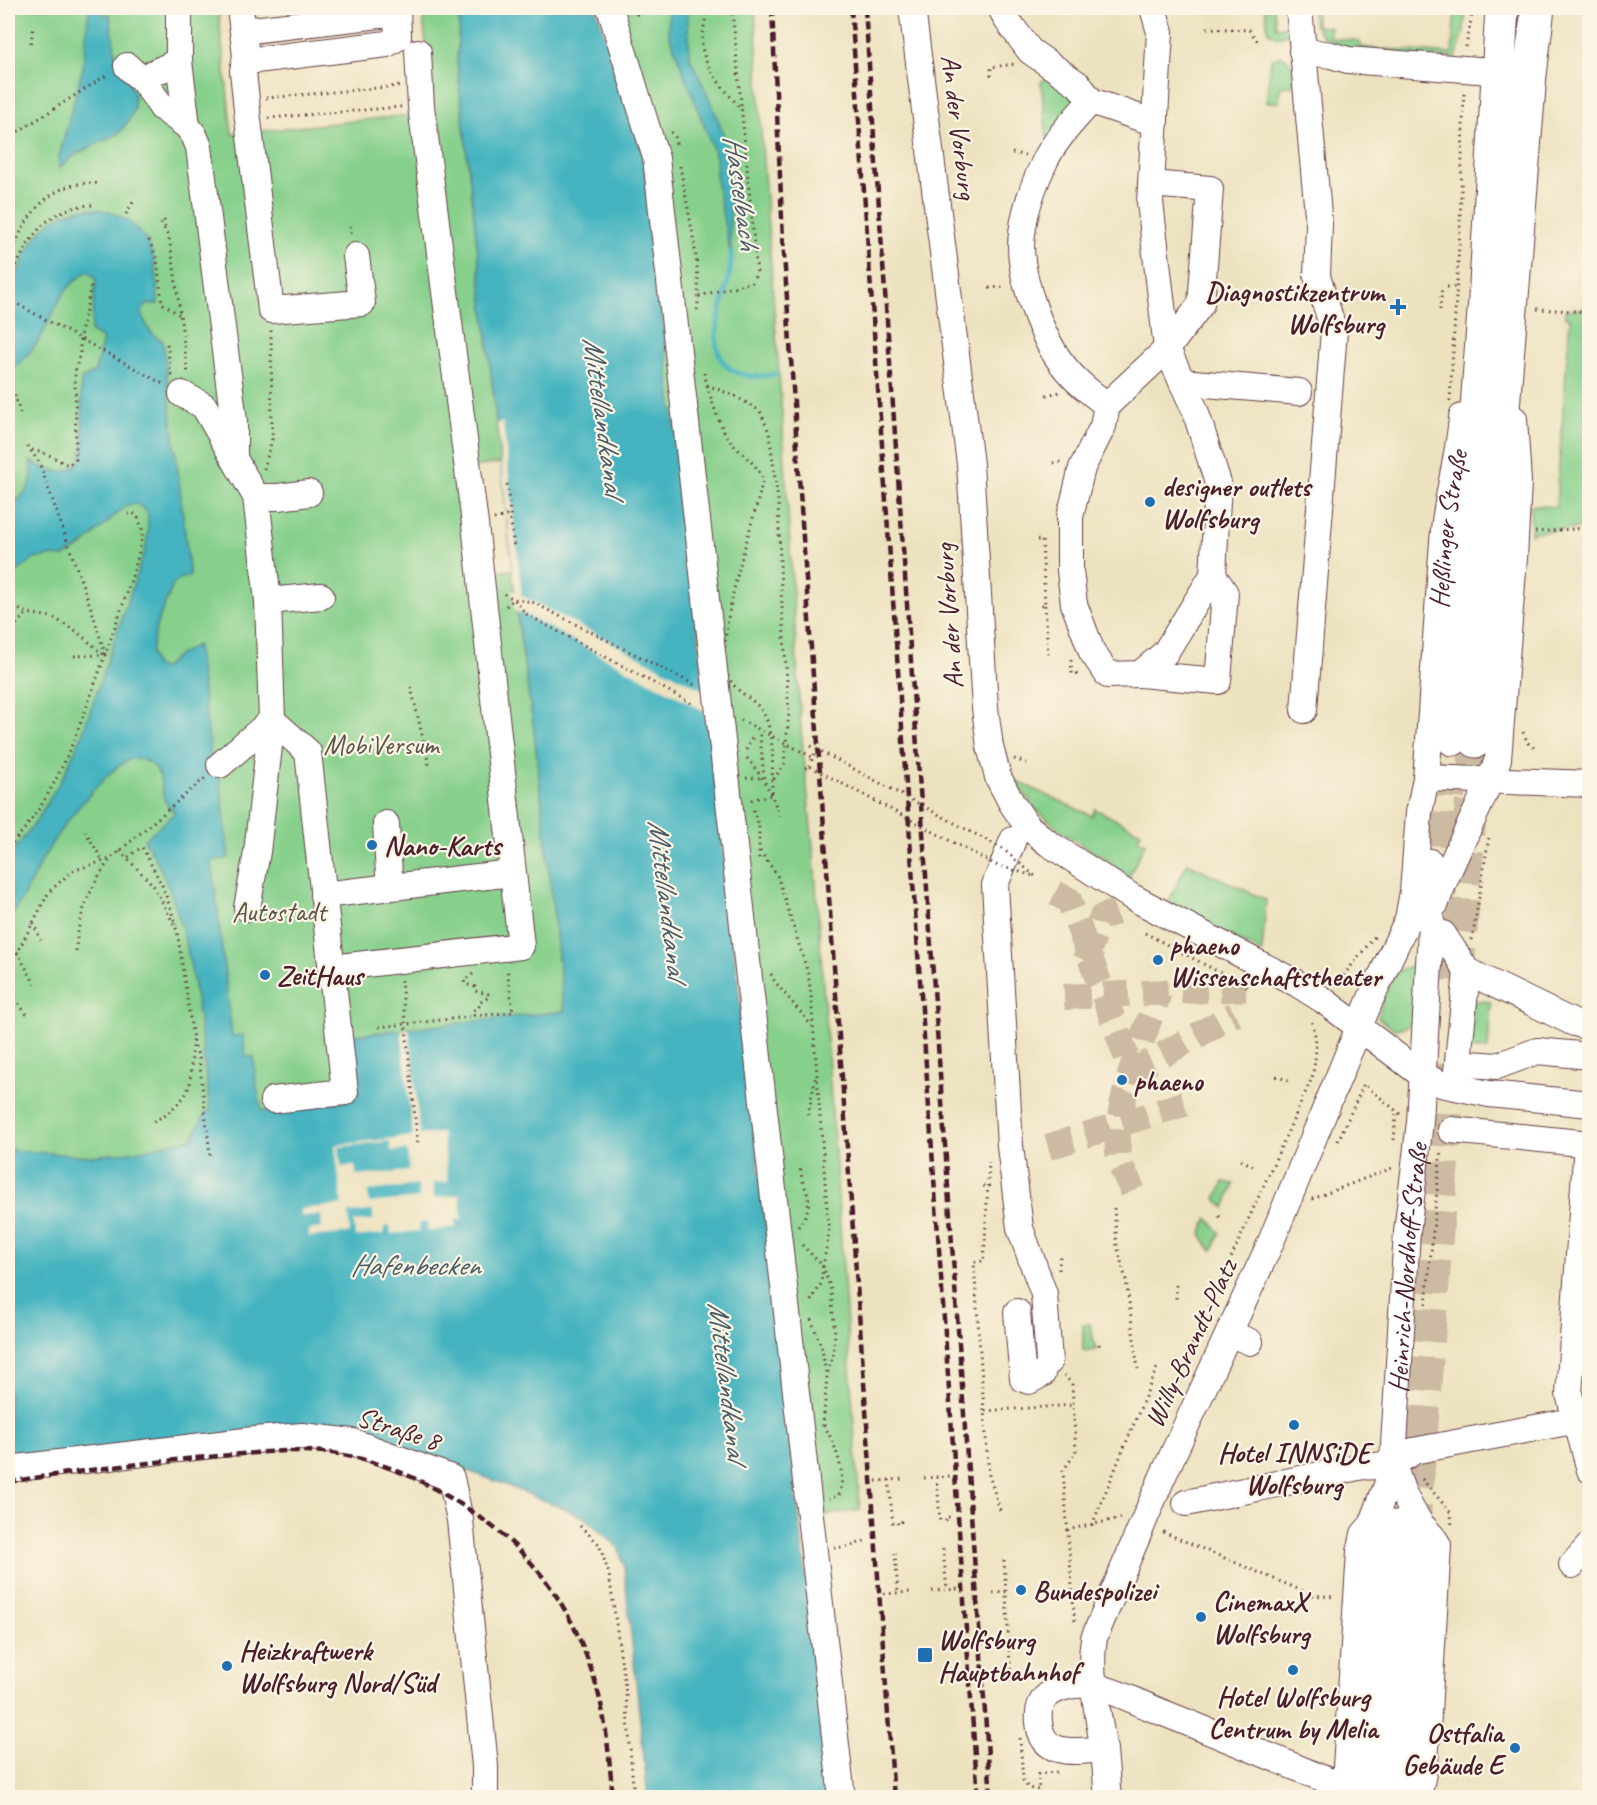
<svg xmlns="http://www.w3.org/2000/svg" width="1597" height="1805" viewBox="0 0 1597 1805" font-family="Caveat,sans-serif">
	<style>
		.green { fill: #87d08c; stroke: #68785c; stroke-width: 1.5 }
		.water { fill: #45b4c0; stroke: #486a76; stroke-width: 1.5 }
		.pier { fill: #ede2c0; fill-rule: evenodd }
		.lines { fill: none; stroke-linecap: round; stroke-linejoin: round }
		.stream { stroke: #45b4c0; stroke-width: 5 }
		.minor-tunnel { stroke: #ccbba2; stroke-width: 26; stroke-dasharray: 26 13; stroke-linecap: butt }
		.major-tunnel { stroke: #ccbba2; stroke-width: 33; stroke-dasharray: 33 16; stroke-linecap: butt }
		.minor-casing { stroke: #623c41; stroke-width: 28 }
		.major-casing { stroke: #623c41; stroke-width: 35 }
		.path { stroke: #623c41; stroke-width: 3; stroke-dasharray: 1.5 4.5; stroke-linecap: butt }
		.minor { stroke: #fff; stroke-width: 26 }
		.major { stroke: #fff; stroke-width: 33 }
		.rail { stroke: #4a1f2b; stroke-width: 4.5; stroke-dasharray: 9 4.5; stroke-linecap: butt }
		.path-bridge { stroke: #623c41; stroke-width: 3; stroke-dasharray: 1.5 4.5; stroke-linecap: butt }
		.poi-dot { fill: #1f6fb2; stroke: #fcf5e5; stroke-width: 2 }
		.labels { text-anchor: middle; stroke-width: 4.5; stroke-linejoin: round; paint-order: stroke }
		.street-label { font-size: 28px; fill: #4a1f2b; stroke: #fcf5e5 }
		.poi-label { font-size: 28px; font-weight: bold; fill: #4a1f2b; stroke: #fcf5e5; text-anchor: start }
		.park-label { font-size: 28px; fill: #5c5448; stroke: #fcf5e5 }
		.water-label { font-size: 30px; font-style: italic; fill: #485b67; stroke: #fcf5e5 }
	</style>
	<rect width="100%" height="100%" fill="#fcf5e5"/>
	<filter id="ink" filterUnits="userSpaceOnUse"><feTurbulence type="fractalNoise" baseFrequency=".0167" numOctaves="2"/><feDisplacementMap in="SourceGraphic" scale="12" xChannelSelector="R" yChannelSelector="G"/><feConvolveMatrix kernelMatrix="1 2 1 2 8 2 1 2 1" color-interpolation-filters="sRGB"/></filter>
	<filter id="wash" filterUnits="userSpaceOnUse"><feTurbulence type="fractalNoise" baseFrequency=".008" numOctaves="4" result="noise"/><feDisplacementMap in="SourceGraphic" scale="24" xChannelSelector="R" yChannelSelector="G"/><feGaussianBlur stdDeviation="1.35" result="paint"/><feColorMatrix in="noise" values="0 0 0 0 0 0 0 0 0 0 0 0 0 0 0 0 0 1.4 0 .05"/><feComposite in="paint" operator="in"/></filter>
	<g filter="url(#wash)">
		<rect width="100%" height="100%" fill="#ede2c0"/>
		<path class="green" d="M8,8H218L232,134L419,114L483,573L513,570L519,629L534,730L564,1011L347,1395L8,1437Z
			M422,8H460L457,62L501,463L471,467Z
			M620,8H755L762,146L782,414L801,729L814,857L860,1510L815,1517Z
			M1265,8H1274L1276,27L1289,26L1288,34L1277,37L1268,32Z
			M1311,8H1316V26L1330,27V38L1360,41V47L1379,49L1376,53C1344,49 1314,46 1311,8Z
			M1455,8H1466L1464,30L1456,58L1390,56L1387,49L1452,54Z
			M1280,56C1295,59 1293,74 1294,86L1280,87L1279,102H1266L1271,60Z
			M1048,76L1077,101L1047,138L1041,82Z
			M1589,308V364L1586,365L1590,416L1589,526L1586,528L1535,532L1531,534L1530,505L1556,507L1570,318L1565,317V310Z
			M1014,780L1092,816L1095,809L1141,832L1138,840L1145,843L1128,879L1109,861L1074,840L1051,823L1034,807Z
			M1187,863L1266,900L1262,953L1168,903Z
			M1417,965L1413,1018L1407,1027L1394,1029L1378,1018C1382,1003 1387,977 1402,969C1406,967 1412,967 1417,965Z
			M1467,1000L1491,1002L1488,1049L1464,1048Z
			M1224,1182L1234,1184L1225,1208L1216,1199Z
			M1208,1218L1220,1233L1213,1250H1211L1201,1234Z
			M1090,1324L1096,1350L1085,1352L1083,1349V1325Z"/>
		<path class="water" d="M89,8H98L104,15L110,14L116,60L130,84L134,94V109L129,120L119,133L75,155L59,168V157L83,67Z
			M460,8H596L644,159L831,1797H648L624,1566L618,1547L584,1517L501,1483L371,1435L8,1459V1150L89,1156L133,1152L192,1138L206,1112L210,1111C199,1025 194,914 144,840L175,813C172,810 168,806 166,803C160,791 164,775 152,765C146,761 137,757 131,759C108,767 60,828 48,850C34,873 24,899 8,921V857L36,822L64,775L82,735L146,547L148,531V516L145,510L137,504L125,506L82,546L64,557L49,556L34,559L8,579V508C26,494 36,485 30,461C49,472 78,480 83,450C84,444 83,437 83,431C82,414 81,396 81,379L95,372L103,339L91,332L96,279L88,271C54,293 57,314 37,343C28,355 18,365 8,375C8,349 3,312 12,288C20,265 29,241 48,224C82,194 139,211 152,254C157,270 157,288 158,304H149L144,307L142,313C145,324 151,336 163,341L190,577L180,578L173,585L157,623L151,652L155,667L164,668L174,658L197,645L212,764L220,779L229,858L212,861L232,1036L243,1035L246,1057H254L256,1084L262,1111L355,1100L347,1036L564,1011L534,730L519,629L457,62Z
			M668,8H687L690,57L713,107L724,136L729,164L731,258L716,180V157L669,34Z"/>
		<path class="pier" d="M497,423H503L522,596L707,692L710,714L522,613H518L514,609L512,590L515,591Z
			M409,1029L420,1135L442,1133L448,1182L433,1183L434,1198L460,1195L462,1219L455,1220L456,1227L428,1231L427,1222L419,1223V1231L391,1234L390,1226L384,1227V1234L355,1237L354,1222L373,1220V1211L349,1213L350,1233L309,1237L308,1230L322,1228L321,1215L301,1216V1209L342,1205L335,1145L413,1136L401,1030ZM390,1141L391,1151L407,1150L409,1171L357,1176L355,1166L341,1167L339,1147ZM418,1185L419,1198L369,1203L368,1191Z"/>
		<g class="lines">
			<path class="stream" d="M731,252C735,292 686,364 749,376C758,378 768,375 777,374"/>
		</g>
	</g>
	<g filter="url(#ink)">
		<g class="lines">
			<path class="minor-tunnel" d="M1055,893L1069,900L1132,1072L1235,1014
				M1085,960L1102,917L1116,912
				M1064,997L1249,988
				M1048,1147L1190,1102
				M1133,1191C1128,1180 1119,1165 1118,1153C1114,1104 1143,1039 1159,993"/>
			<path class="major-tunnel" d="M1440,895L1453,739
				M1457,981L1476,741
				M1413,1537L1451,1054"/>
			<g class="minor-casing">
				<g id="minor">
					<path d="M240,8L246,56L256,60L387,44L398,37L397,8"/>
					<path d="M610,8L656,158L842,1798"/>
					<path d="M912,8L970,464L985,708L990,747L998,777L1011,802L1027,826L1048,843L1132,897L1296,983L1323,1000L1422,1075L1441,1084L1489,1094L1590,1104"/>
					<path d="M1001,8L1007,20L1030,51L1079,85L1091,101C1074,120 1055,139 1044,163C1032,188 1022,218 1021,246C1021,280 1042,339 1063,365C1075,381 1091,393 1107,405L1103,426L1082,468L1070,517V571L1074,604L1092,652L1108,675L1140,674L1165,653L1213,575L1218,483L1195,410L1167,349L1150,202L1160,32L1153,8"/>
					<path d="M1299,8L1319,225L1317,276L1334,331L1304,710"/>
					<path d="M243,31L397,13"/>
					<path d="M1302,51L1331,55L1348,60L1516,73"/>
					<path d="M246,56L243,71L248,120L271,310L362,303L356,256"/>
					<path d="M179,61L187,126"/>
					<path d="M127,66L146,84L162,108L187,126L194,135L199,147L234,421V456"/>
					<path d="M141,79L179,61V8"/>
					<path d="M1091,101L1155,123"/>
					<path d="M1182,382L1299,392"/>
					<path d="M182,394L204,406L256,497L268,601L272,720L257,852L247,908"/>
					<path d="M1107,405L1167,349L1201,304L1210,189L1151,184"/>
					<path d="M256,497H278L309,493"/>
					<path d="M268,601L321,596"/>
					<path d="M1140,674L1218,681L1225,593L1213,575"/>
					<path d="M220,765L272,720L308,752L345,1092L273,1100"/>
					<path d="M1426,778L1590,784"/>
					<path d="M386,824L389,875L394,886"/>
					<path d="M1013,840L995,885L1010,1146L1020,1228L1044,1294L1049,1362"/>
					<path d="M323,895L512,873"/>
					<path d="M1436,903C1453,853 1481,809 1498,759L1514,558L1518,482L1514,419"/>
					<path d="M1431,929L1443,934L1467,971L1574,1023L1590,1027"/>
					<path d="M331,968L521,946L475,524L421,106L418,52"/>
					<path d="M1458,1063L1497,1066L1537,1051L1590,1056"/>
					<path d="M1457,1071L1467,971"/>
					<path d="M1451,1130L1590,1144"/>
					<path d="M1587,1144L1569,1394L1590,1470"/>
					<path d="M1017,1312L1023,1379L1029,1381L1042,1374"/>
					<path d="M1229,1333L1250,1342"/>
					<path d="M1393,1461C1398,1484 1406,1503 1420,1523C1426,1531 1433,1535 1438,1545L1425,1763L1418,1798"/>
					<path d="M8,1469L254,1440L302,1436L353,1442L451,1478L460,1520L485,1766V1798"/>
					<path d="M1186,1503L1363,1466C1377,1468 1403,1461 1413,1451L1578,1420L1590,1415"/>
					<path d="M1372,1525L1384,1523L1422,1526"/>
					<path d="M1572,1565L1590,1545"/>
					<path d="M1104,1749C1077,1751 1042,1759 1039,1722C1038,1713 1039,1704 1046,1697C1056,1686 1079,1683 1093,1686C1114,1690 1141,1704 1161,1712C1222,1736 1283,1762 1343,1787"/>
					<path id="s1" d="M1108,1798C1106,1780 1106,1763 1103,1746C1098,1709 1088,1675 1094,1638L1162,1478L1270,1244L1371,998L1408,919L1413,892L1419,813L1426,778C1433,696 1437,613 1444,530C1448,492 1459,455 1462,417"/>
					<path id="s2" d="M1344,1798L1360,1552L1364,1534L1372,1525L1387,1485L1393,1461L1407,1232L1420,1122L1431,929L1430,862"/>
				</g>
			</g>
			<g class="major-casing">
				<path id="major" d="M1453,739L1486,284L1502,8
					M1476,741L1530,75L1538,8
					M1369,1798L1389,1544
					M1394,1798L1413,1545"/>
			</g>
			<path class="path" d="M636,8L637,18
				M707,8C706,19 703,30 702,41C701,68 727,90 741,110
				M1207,28L1249,30L1260,44
				M31,43L33,25
				M1466,47L1473,8
				M991,76V67L1015,64
				M266,98L400,86
				M268,118L401,107
				M671,132L675,137L677,148
				M8,138L107,75
				M1012,153L1025,155
				M680,166C687,207 703,271 697,311
				M126,214L133,202
				M164,220L165,227
				M161,223L169,238L173,260L188,374
				M350,226L352,236
				M149,240L157,259L162,303L181,316
				M8,267C19,222 49,176 101,184
				M8,282C29,240 44,205 96,205
				M1447,287H1457
				M989,288L1005,287
				M699,296L752,282L757,273L732,8
				M8,299L165,385
				M1537,309L1590,312
				M1440,310L1442,286
				M167,344L171,374L174,375
				M1590,346L1586,365L1590,416
				M704,373L707,385
				M8,385L14,392L20,413
				M707,385L735,396L760,411L769,432L778,500L781,591L789,712L784,764L772,782C773,761 774,723 759,707C750,697 735,691 729,678C711,642 754,522 763,480C757,463 743,456 732,443C721,431 712,402 707,385Z
				M1046,395L1060,392
				M1450,401L1460,228L1464,90
				M27,446L39,462L93,614L105,654
				M32,450L47,454L68,465L76,459L75,372L80,353V338L91,286
				M1053,463L1061,462
				M264,469L272,439L271,329
				M507,484L514,549
				M494,519L510,515
				M1535,532L1586,528L1590,526
				M1037,540H1042L1045,605H1041
				M504,594L514,599L532,602L695,685
				M8,605L27,613L52,617L76,631L103,654
				M1045,605L1048,656
				M506,606L514,599L526,614L689,702L693,706
				M8,633L27,613
				M74,656L105,655
				M1071,660L1072,674H1082
				M411,687L429,765
				M741,720L814,758
				M1523,732L1528,743L1534,748
				M746,750L752,738
				M747,758C764,779 771,790 779,816
				M1014,759L1027,763
				M809,766L817,749
				M746,778H764L760,736L762,732
				M751,800L772,795V782
				M753,810L759,825V862
				M85,831L103,861
				M8,847C59,798 84,713 108,647C120,611 135,575 142,537V528L137,515L132,513L124,516
				M120,851L153,885L177,930L193,1039L190,1084L185,1096L166,1115L151,1122
				M760,851L777,875L808,973L811,995L829,1234L823,1266L831,1290L835,1334L833,1356L827,1375L823,1427
				M128,857L142,847L163,887L176,925
				M33,923L41,940
				M1145,933L1249,988
				M1472,940L1489,837
				M76,951C77,918 90,887 109,861
				M17,952L35,984
				M8,970L49,892L72,871L110,859L205,778
				M473,974L464,980L465,984L475,987V991L488,994L489,997L479,1003V1006L473,1011L474,1016
				M771,974L775,982L812,1026
				M401,980L418,1146
				M1336,985L1375,936
				M8,989L27,1015
				M379,1027L513,1012L507,968
				M193,1041L199,1058L210,1155
				M1276,1076L1289,1081
				M808,1115L816,1075
				M1394,1140L1396,1113
				M1338,1141L1364,1084L1400,1114
				M1241,1160L1253,1166
				M983,1186H990
				M1312,1199L1392,1168
				M1114,1208L1117,1246L1126,1280L1138,1369
				M1219,1216L1221,1218
				M798,1227C819,1198 803,1195 800,1167
				M802,1245L823,1266L821,1284L809,1304
				M1059,1270L1060,1256
				M1176,1285V1301
				M1426,1304L1441,1149
				M811,1319L822,1349L826,1373
				M1099,1344L1100,1349
				M1182,1367L1312,1078C1316,1057 1319,1038 1310,1018
				M1064,1375L1072,1384L1076,1452L1063,1471L1075,1625
				M984,1411L974,1262L984,1261L989,1162
				M824,1425C835,1445 847,1472 839,1495L829,1499
				M937,1477L940,1523
				M924,1478L951,1476
				M1422,1479L1451,1513L1452,1525
				M889,1480L893,1526
				M876,1481L903,1479
				M1000,1510L989,1475L984,1411L1073,1405
				M946,1521V1517H954
				M898,1524L897,1522L906,1521
				M1092,1525L1157,1368
				M580,1526L599,1544L609,1574L626,1694L634,1798
				M1067,1530L1121,1518
				M1163,1532L1312,1595L1336,1597
				M834,1548L851,1546L865,1541
				M943,1549L947,1590
				M895,1553L898,1593
				M1004,1560L1011,1680L1033,1678
				M932,1591L959,1589
				M993,1593L1006,1592
				M884,1594L911,1592
				M1020,1738L1023,1780L1028,1788L1039,1790L1038,1774L1057,1772"/>
			<use href="#minor" class="minor"/>
			<use href="#major" class="major"/>
			<path class="rail" d="M772,8L783,239L803,537L894,1798
				M851,8L978,1798
				M865,8L991,1798
				M8,1482C78,1471 148,1462 219,1456C256,1453 295,1448 332,1453C372,1459 408,1473 442,1493C523,1539 570,1596 596,1685C607,1721 609,1760 613,1798"/>
			<path class="path-bridge" d="M811,746L1003,849L1036,877
				M805,768L809,766L996,865L1034,876"/>
		</g>
	</g>
	<g class="poi-dot">
		<path d="M1395 298h6v6h6v6h-6v6h-6v-6h-6v-6h6z"/>
		<circle cx="1150" cy="502" r="6"/>
		<circle cx="372" cy="845" r="6"/>
		<circle cx="1158" cy="960" r="6"/>
		<circle cx="265" cy="975" r="6"/>
		<circle cx="1122" cy="1080" r="6"/>
		<circle cx="1294" cy="1425" r="6"/>
		<circle cx="1021" cy="1590" r="6"/>
		<circle cx="1201" cy="1617" r="6"/>
		<rect x="917" y="1647" width="16" height="16" rx="3"/>
		<circle cx="227" cy="1666" r="6"/>
		<circle cx="1293" cy="1670" r="6"/>
		<circle cx="1515" cy="1748" r="6"/>
	</g>
	<g class="labels">
		<g class="street-label">
			<text transform="translate(960 127) rotate(83)" y="10">An der Vorburg</text>
			<text dy="10" stroke="none"><textPath href="#s1" startOffset="1338">Heßlinger Straße</textPath></text>
			<text transform="translate(948 616) rotate(-94)" y="10">An der Vorburg</text>
			<text dy="10" stroke="none"><textPath href="#s2" startOffset="538">Heinrich-Nordhoff-Straße</textPath></text>
			<text transform="translate(1190 1343) rotate(-65)" y="10">Willy-Brandt-Platz</text>
			<text transform="translate(399 1428) rotate(18)" y="10">Straße 8</text>
		</g>
		<g class="poi-label">
			<text x="1384" y="301" text-anchor="end">Diagnostikzentrum<tspan x="1384" dy="32">Wolfsburg</tspan></text>
			<text x="1162" y="496">designer outlets<tspan x="1162" dy="32">Wolfsburg</tspan></text>
			<text x="384" y="855">Nano-Karts</text>
			<text x="1170" y="954">phaeno<tspan x="1170" dy="32">Wissenschaftstheater</tspan></text>
			<text x="277" y="985">ZeitHaus</text>
			<text x="1134" y="1090">phaeno</text>
			<text x="1294" y="1462" text-anchor="middle">Hotel INNSiDE<tspan x="1294" dy="32">Wolfsburg</tspan></text>
			<text x="1033" y="1600">Bundespolizei</text>
			<text x="1213" y="1611">CinemaxX<tspan x="1213" dy="32">Wolfsburg</tspan></text>
			<text x="938" y="1649">Wolfsburg<tspan x="938" dy="32">Hauptbahnhof</tspan></text>
			<text x="239" y="1660">Heizkraftwerk<tspan x="239" dy="32">Wolfsburg Nord/Süd</tspan></text>
			<text x="1293" y="1706" text-anchor="middle">Hotel Wolfsburg<tspan x="1293" dy="32">Centrum by Melia</tspan></text>
			<text x="1503" y="1742" text-anchor="end">Ostfalia<tspan x="1503" dy="32">Gebäude E</tspan></text>
		</g>
		<g class="park-label">
			<text x="381" y="754">MobiVersum</text>
			<text x="279" y="921">Autostadt</text>
		</g>
		<g class="water-label">
			<text transform="translate(742 192) rotate(82)" y="10">Hasselbach</text>
			<text transform="translate(604 416) rotate(82)" y="10">Mittellandkanal</text>
			<text transform="translate(668 899) rotate(83)" y="10">Mittellandkanal</text>
			<text x="415" y="1275">Hafenbecken</text>
			<text transform="translate(728 1381) rotate(83)" y="10">Mittellandkanal</text>
		</g>
	</g>
	<rect width="1597" height="1805" fill="none" stroke="#fcf5e5" stroke-width="30"/>
</svg>
